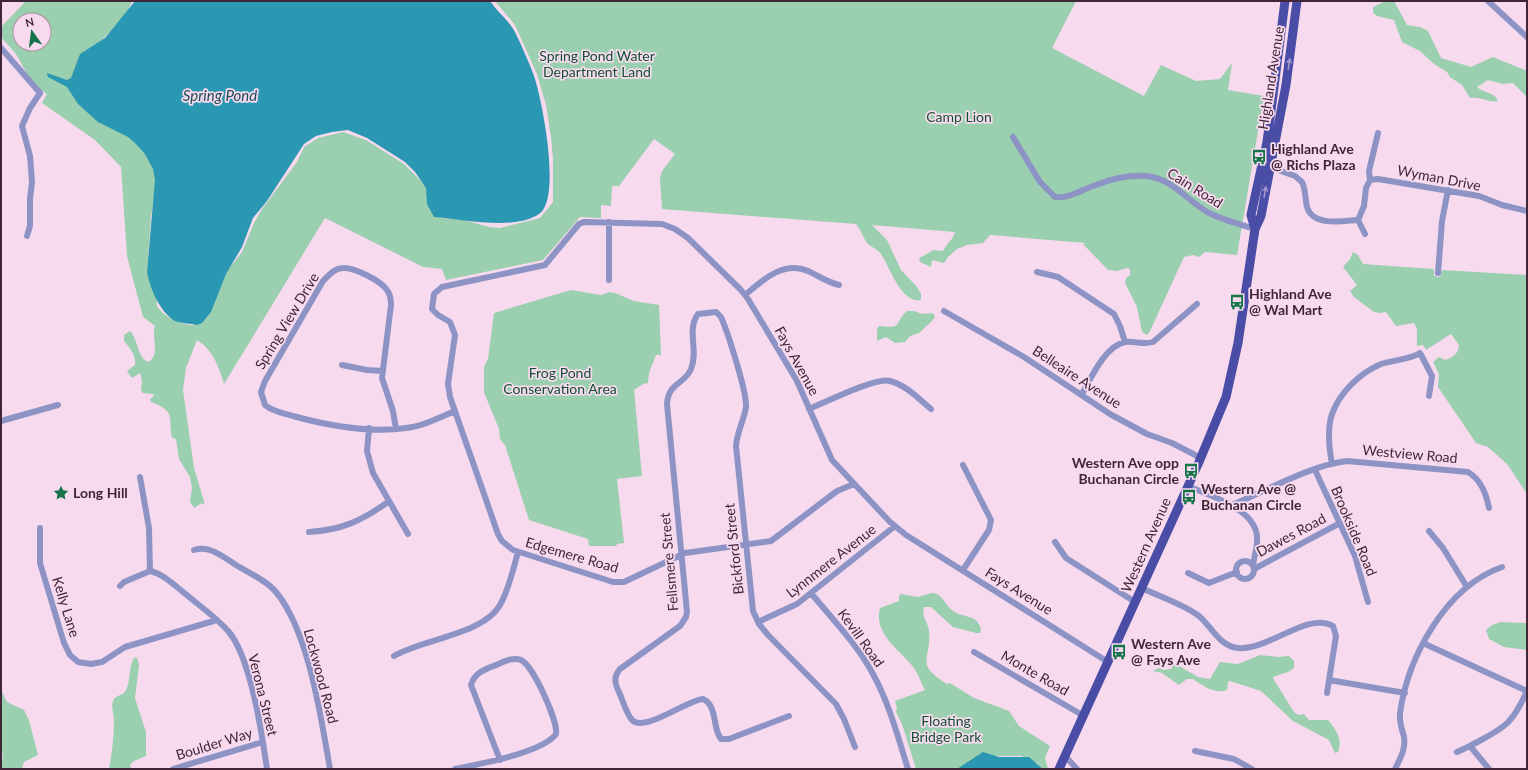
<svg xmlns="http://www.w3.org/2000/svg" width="1528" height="770" viewBox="0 0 1528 770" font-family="Lato,sans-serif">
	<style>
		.green { fill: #9acfaf; fill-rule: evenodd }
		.water { fill: #2a98b2 }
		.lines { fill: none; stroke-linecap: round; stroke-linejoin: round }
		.street { stroke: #8d94c5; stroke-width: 6 }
		.primary { stroke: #4a4da5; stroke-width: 9 }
		.oneway { fill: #a094ca }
		.labels { text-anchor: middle; stroke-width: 3.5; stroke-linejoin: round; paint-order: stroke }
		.park-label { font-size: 14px; fill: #124f32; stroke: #f7daee }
		.street-label { font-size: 14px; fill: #412639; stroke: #f7daee }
		.poi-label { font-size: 14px; font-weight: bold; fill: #412639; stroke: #f7daee; text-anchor: start }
		.water-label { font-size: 15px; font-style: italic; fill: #1b4955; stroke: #f7daee }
	</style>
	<rect width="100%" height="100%" fill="#f7daee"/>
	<path class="green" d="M26,1H132L126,15L96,46L141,139L155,174V194L151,216L147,273L156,293L157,306C164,317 182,326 196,325L218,289L227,271L242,252L254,223L262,209L297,162L304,147L318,138L343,132L366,140L404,164L432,192L434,214L442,218L464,220L489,227L500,228L540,218L553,202V160L551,137L546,105L537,74L515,25L495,1H1076L1052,48L1144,96L1161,65L1196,81L1220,79L1232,63L1228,90L1264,96L1237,255L1205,252L1199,257L1193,255L1184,257L1150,331L1147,335L1142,332L1137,307L1125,283L1126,278L1130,275V269L1127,268L1117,271L1108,270L1083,244L1086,243L990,235L983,243L967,245L957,249L948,257L944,263L932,260L931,267L920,262L919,258L934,250L943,251C947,243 953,240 955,232L872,225L887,240L901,270L917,287L921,294V300C901,304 890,267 881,254C876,247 871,248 867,243C863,237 861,230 856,224L662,209L660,179L662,171L675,154L654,139L619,186H612L611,206L601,205V218L580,217L543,260L446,280L442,269L423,267L325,218L224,384C219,367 213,350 197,340L186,368L183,390L194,468L204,501V505L202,503L194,508L190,502L192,488L190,477L179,459L176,439L172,438C168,414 176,412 151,402L150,399L154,396L153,394L143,393L141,390L142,381L140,373L132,378L127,371L135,365C136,355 130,348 124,341V335L130,331C138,339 137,357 148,362C161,355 151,337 155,326L143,317L127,256L121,167L95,140L42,103L47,94L33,85L16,54L1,37V27ZM20,20H44V44H20Z
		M1386,1H1394L1407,25L1420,27L1428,31L1441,58L1471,67L1493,57L1527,71V97L1513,83L1503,84L1488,80L1477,87C1483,93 1495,92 1498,101C1487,103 1482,96 1470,98L1462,85L1450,77L1447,72L1434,64L1420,51L1402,42L1394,20L1377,16L1373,13V7Z
		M1353,252L1358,255L1363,264L1434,269V276L1440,277L1442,270L1527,275V494L1507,464L1488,447L1476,443L1438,387L1439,374L1433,362L1439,357L1445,360C1454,357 1458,354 1459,345L1451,334L1426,350L1423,345L1417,346V329L1414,323L1396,326L1386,312L1380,313L1374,312L1354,297L1350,291L1357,285L1343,267L1350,259Z
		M571,290L601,295L609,292L615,293L634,301L659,305L661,355H656L649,373L648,383L643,384L634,390L642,476L617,479L624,543L617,544L616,546H589L588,539L529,520L505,445L500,439L499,429L484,392V367L488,359L494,313Z
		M907,311H914L922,314L933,313L935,317L933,320L919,333L910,336L905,342L895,343L886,337L877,341V329L879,326C905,329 893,323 907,311Z
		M932,593C942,593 945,605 953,611C963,618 977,614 981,629L980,633H976L953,627L931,607H924C921,617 928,622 929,631C932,660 913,663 947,684L950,683L974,698L1009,711L1019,726L1050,746L1045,758L1048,769H1043L1037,763L1021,756H995L964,769H916L902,724L896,712L897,707L895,701L925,690C921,683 919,675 914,668C900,650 873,634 880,608L899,601V596L901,594L918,597Z
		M1501,622L1527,623V650L1504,647L1489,639L1486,630L1492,625Z
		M1260,655L1278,657L1289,656L1294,661V668L1288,672L1273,677L1274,680L1294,712L1298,715L1304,714L1309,720H1328C1336,730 1343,739 1338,752L1335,753L1329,740L1293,721L1261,691L1230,681L1228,682L1227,690C1215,695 1202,685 1193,679H1187L1179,685L1162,673L1153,671L1159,668L1164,670L1171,669L1173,665L1176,664L1198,677L1210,679L1220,662L1238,664Z
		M135,657L137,658L139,665L135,698L146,732V756L134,761L130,765L131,769H109C112,754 114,736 114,720C114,714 111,707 113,701C115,695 123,696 126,690C131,680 128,666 135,657Z
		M1,690L7,702L24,710L29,720L38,755L24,762L22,769H1L3,754L1,749Z"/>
	<path class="water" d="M135,1H490C498,13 510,21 516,34C522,47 529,62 534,76C542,99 562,199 539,214C514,231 463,219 434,217L427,204L426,188L415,172L405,162L367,138L348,130L332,132L316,136L304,144L267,201L253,218L242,247L226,274L211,312L202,323L197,325C190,323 182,324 175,321C160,312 150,289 147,272L155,180L153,169L145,154L136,144L128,137L98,122L78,104L67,87L48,77L47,73L67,80L71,78L80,54L105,38Z
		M983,752L999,757H1029L1043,769H957Z"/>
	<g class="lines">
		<path class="street" d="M1488,1L1527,37
			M1,48L40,93L30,108L22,126L30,156L32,182L30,199V226L27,236
			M1013,137L1040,182L1055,197C1069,199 1083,189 1096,185C1111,179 1130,175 1147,176C1173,179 1187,201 1209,213C1223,220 1239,224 1255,229
			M1270,167L1295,176L1302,182C1306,190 1305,199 1307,207C1313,227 1343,221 1358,220
			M1370,180L1378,179L1479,196L1502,205L1527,211
			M609,222V280
			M1365,234L1358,220L1364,206L1366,188L1370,180L1369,171L1378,133
			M1037,272L1058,277L1114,314L1120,326L1125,342
			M1438,273L1442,221L1448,190
			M745,295C762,281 783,260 808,271C819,276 827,282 839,285
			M944,311L1024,357L1110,414L1147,434L1172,443L1201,458
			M342,365L367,370L383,371
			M1082,394C1091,378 1105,346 1125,342C1135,341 1144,345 1153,342L1197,304
			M809,409C826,402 876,377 890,381C906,385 919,399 931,409
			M1,421L58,405
			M369,428L367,451L373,473L408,534
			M396,429L393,411L382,378L391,305C391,300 390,294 387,290C381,281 354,267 343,268C335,268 329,275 323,281L265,381L261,392L265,405C273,412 284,413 293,416C329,426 369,433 406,428C423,426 439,418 455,411
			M1332,464C1329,448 1327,429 1332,414C1340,392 1360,373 1381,364C1393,360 1409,360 1420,353L1432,376L1429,396
			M1315,470L1355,556L1368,602
			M140,477L149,528L150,571C164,574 176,587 188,596C201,607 217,618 229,632C251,659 262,734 267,769
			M854,484L837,491L771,541L685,553L624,582H613L513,550L502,541L498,534L450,397L448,384L455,335L450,322L438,315L432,309L434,294L442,287L545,265L579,224L584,222L662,224L675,229L688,238L741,290L748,299L797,381L832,460L890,522L906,535L1108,662
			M1188,486C1210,496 1254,508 1257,536C1258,546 1254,556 1253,566
			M1232,505C1266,491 1311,465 1347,461L1468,472C1481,480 1486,493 1489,508
			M40,528V563L64,643L70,655L78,662L91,664L102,662L125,647L217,620
			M1429,531L1443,548L1467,587
			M309,532C342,530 361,521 388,502
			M1055,542L1066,558L1135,602
			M194,550C210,545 223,557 236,565C249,573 266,580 276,592C309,632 321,718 330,769
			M1236 570a9 9 0 1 1 18 0a9 9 0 1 1-18 0Z
			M1254,569L1340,523
			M963,570L989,530L991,520L963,465
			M1188,573L1209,583L1237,572
			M120,586L124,582L150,571
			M1142,588C1160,597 1183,604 1199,616C1212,627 1219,646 1238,648C1268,651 1308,611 1333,626L1336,636L1327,693
			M811,593C832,619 857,644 873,674C889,703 898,737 908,769
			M758,622L797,604L895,526
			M1423,643L1527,691
			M974,652L1084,716
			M394,656C423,639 484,634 500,605C509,589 513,570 518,552
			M1329,680L1405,693
			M789,716L729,739H721C712,728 718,706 703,699C687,700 644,733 632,720C626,713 623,701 619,692C615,684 613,677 620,669L680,626L686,617L687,612L667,404C668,383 685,384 691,369C699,350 686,331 698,314L716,312L721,317C728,333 747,392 746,407C744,420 737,432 736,446L753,611L759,624L768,635L836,704L844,719L855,747
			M1195,751L1234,759L1252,769
			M1457,752L1470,746
			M1065,756L1077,769
			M173,769L263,742
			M455,769C479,764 542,753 556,734C558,721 533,665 521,660C511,656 500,664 491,667C482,671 474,674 471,685L500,760
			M1395,769C1400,759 1406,749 1404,737C1402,729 1399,722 1400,713C1408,656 1446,587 1502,567
			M1489,769L1470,746C1503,728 1511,727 1527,691"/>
		<path class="primary" d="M1255,229L1251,215L1267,142L1285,1
			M1059,769L1199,462L1226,397L1238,343L1255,229L1261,216L1286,85L1297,1"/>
	</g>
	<defs><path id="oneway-solid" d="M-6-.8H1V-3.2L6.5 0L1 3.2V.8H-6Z"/></defs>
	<g class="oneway">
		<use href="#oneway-solid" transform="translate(1289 64) rotate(-82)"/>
		<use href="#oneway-solid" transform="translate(1265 192) rotate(-80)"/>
	</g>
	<defs>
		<g id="bus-bare" transform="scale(1.2)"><path d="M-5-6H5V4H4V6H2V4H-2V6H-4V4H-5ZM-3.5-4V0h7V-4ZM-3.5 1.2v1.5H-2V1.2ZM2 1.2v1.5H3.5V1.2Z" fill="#147349" stroke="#f7daee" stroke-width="2.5" paint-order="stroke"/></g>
		<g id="sight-bare" transform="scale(1.2)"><path d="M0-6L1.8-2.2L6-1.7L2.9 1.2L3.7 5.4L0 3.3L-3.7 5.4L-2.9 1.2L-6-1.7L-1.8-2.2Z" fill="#147349" stroke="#f7daee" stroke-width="2.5" paint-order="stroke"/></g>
	</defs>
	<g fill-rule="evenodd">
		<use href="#bus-bare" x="1259" y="157"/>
		<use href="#bus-bare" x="1237" y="302"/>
		<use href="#bus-bare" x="1191" y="471"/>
		<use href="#sight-bare" x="61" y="493"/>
		<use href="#bus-bare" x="1189" y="497"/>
		<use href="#bus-bare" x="1119" y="652"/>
	</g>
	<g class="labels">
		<g class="park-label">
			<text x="597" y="61">Spring Pond Water<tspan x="597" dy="16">Department Land</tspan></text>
			<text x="959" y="122">Camp Lion</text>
			<text x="560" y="378">Frog Pond<tspan x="560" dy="16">Conservation Area</tspan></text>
			<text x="946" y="726">Floating<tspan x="946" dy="16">Bridge Park</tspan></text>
		</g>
		<g class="street-label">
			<text transform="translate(1271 78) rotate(-81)" y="5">Highland Avenue</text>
			<text transform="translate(1439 178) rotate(11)" y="5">Wyman Drive</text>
			<text transform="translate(1195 188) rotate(32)" y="5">Cain Road</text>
			<text transform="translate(287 321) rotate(-59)" y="5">Spring View Drive</text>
			<text transform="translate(797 361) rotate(61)" y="5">Fays Avenue</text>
			<text transform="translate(1077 377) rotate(33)" y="5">Belleaire Avenue</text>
			<text transform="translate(1410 454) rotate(5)" y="5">Westview Road</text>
			<text transform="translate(1354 531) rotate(67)" y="5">Brookside Road</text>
			<text transform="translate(1291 535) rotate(-28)" y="5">Dawes Road</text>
			<text transform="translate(1146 545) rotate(-66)" y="5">Western Avenue</text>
			<text transform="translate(734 549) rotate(-96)" y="5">Bickford Street</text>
			<text transform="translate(572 555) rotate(16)" y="5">Edgemere Road</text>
			<text transform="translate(831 561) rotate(-38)" y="5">Lynnmere Avenue</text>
			<text transform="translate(669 562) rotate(-95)" y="5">Fellsmere Street</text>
			<text transform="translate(1019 591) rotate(32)" y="5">Fays Avenue</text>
			<text transform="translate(66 607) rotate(73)" y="5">Kelly Lane</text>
			<text transform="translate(861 638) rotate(54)" y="5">Kevill Road</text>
			<text transform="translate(1035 673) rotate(30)" y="5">Monte Road</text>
			<text transform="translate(321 676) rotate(75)" y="5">Lockwood Road</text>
			<text transform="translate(263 695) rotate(76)" y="5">Verona Street</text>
			<text transform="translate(214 744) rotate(-17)" y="5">Boulder Way</text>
		</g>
		<g class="poi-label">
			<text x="1271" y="154">Highland Ave<tspan x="1271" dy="16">@ Richs Plaza</tspan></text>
			<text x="1249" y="299">Highland Ave<tspan x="1249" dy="16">@ Wal Mart</tspan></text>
			<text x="1179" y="468" text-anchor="end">Western Ave opp<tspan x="1179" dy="16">Buchanan Circle</tspan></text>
			<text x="1201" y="494">Western Ave @<tspan x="1201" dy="16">Buchanan Circle</tspan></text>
			<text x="73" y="498">Long Hill</text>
			<text x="1131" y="649">Western Ave<tspan x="1131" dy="16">@ Fays Ave</tspan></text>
		</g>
		<g class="water-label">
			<text x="220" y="101">Spring Pond</text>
		</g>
	</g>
	<rect width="1528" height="770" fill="none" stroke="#412639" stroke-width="4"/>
	<g transform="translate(32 32) rotate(346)"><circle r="19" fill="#f7daee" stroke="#ae92a6"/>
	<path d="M0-3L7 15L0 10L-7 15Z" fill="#147349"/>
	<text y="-6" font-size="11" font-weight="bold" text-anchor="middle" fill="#412639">N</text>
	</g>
</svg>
